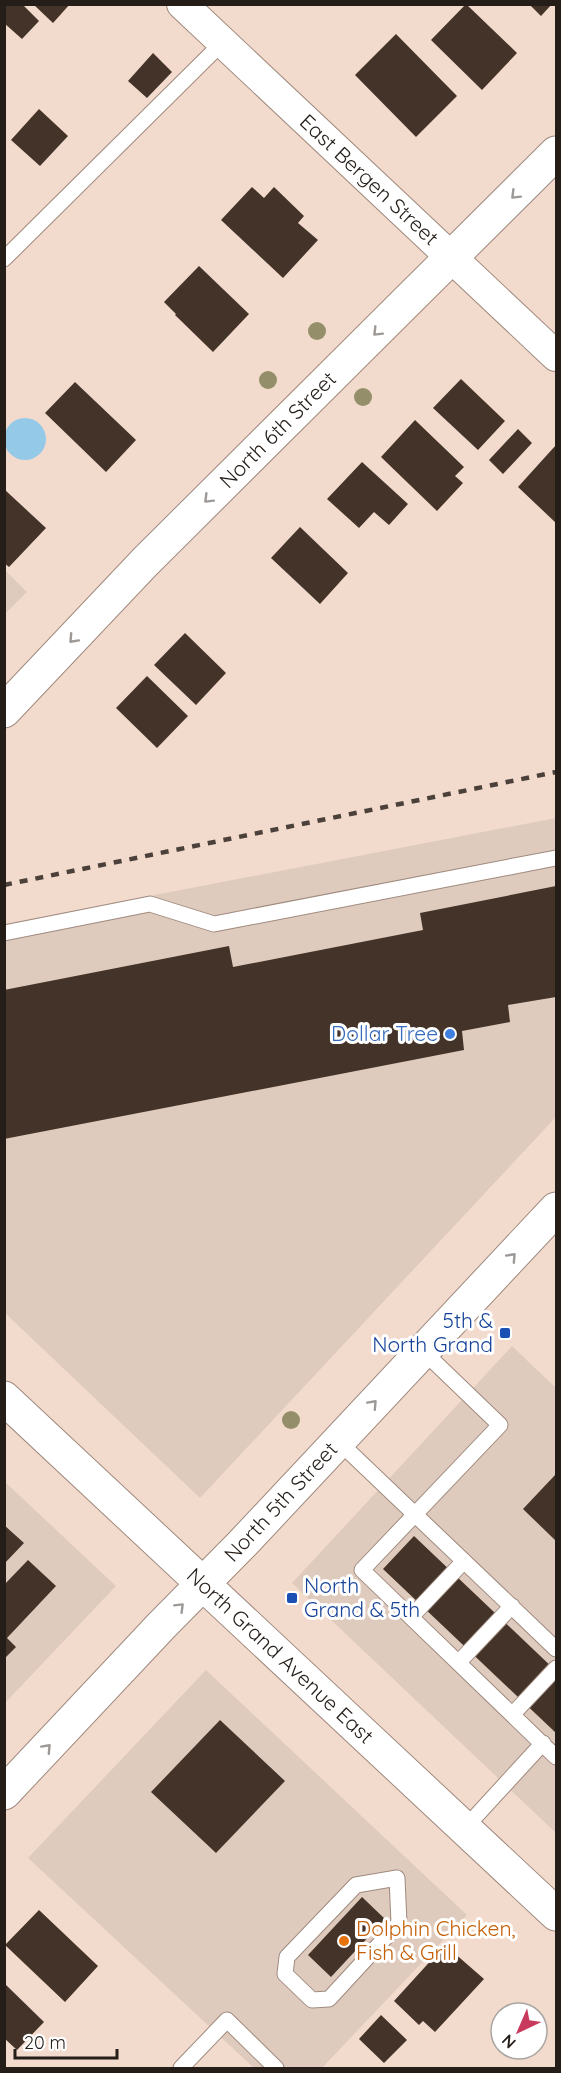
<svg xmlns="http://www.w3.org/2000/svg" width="561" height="2073" viewBox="0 0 561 2073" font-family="Quicksand,sans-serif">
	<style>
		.commercial { fill: #dfcbbd }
		.water { fill: #95c9e8 }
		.building { fill: #443328 }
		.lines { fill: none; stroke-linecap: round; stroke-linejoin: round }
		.lane-casing { stroke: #9f8a7e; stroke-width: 17 }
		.street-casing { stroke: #9f8a7e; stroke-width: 32 }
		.secondary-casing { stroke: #9f8a7e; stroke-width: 35 }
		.lane { stroke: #fff; stroke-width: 15 }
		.street { stroke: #fff; stroke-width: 30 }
		.secondary { stroke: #fff; stroke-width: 33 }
		.rail { stroke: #4c413a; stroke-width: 4.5; stroke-dasharray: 8 8; stroke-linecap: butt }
		.tree { fill: #948f6a }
		.oneway { stroke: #9d9997 }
		.shop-dot { fill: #3f7fe0; stroke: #fff; stroke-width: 2 }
		.transit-dot { fill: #1a4fb4; stroke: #fff; stroke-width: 2 }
		.food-dot { fill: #e8710a; stroke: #fff; stroke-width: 2 }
		.labels { text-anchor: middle; stroke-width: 6; stroke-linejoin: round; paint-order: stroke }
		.street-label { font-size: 21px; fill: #251d18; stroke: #fff }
		.shop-label { font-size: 21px; fill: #366cbe; stroke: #fff; text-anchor: end }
		.transit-label { font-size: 21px; fill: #164399; stroke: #fff; text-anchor: end }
		.food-label { font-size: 21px; fill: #c56008; stroke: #fff; text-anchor: start }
	</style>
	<rect width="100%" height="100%" fill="#f2dbcd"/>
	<path class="commercial" d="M5,570L27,592L5,614H4Z
		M556,818V1117L200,1498L5,1313L4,924Z
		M512,1346L556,1388V1833L292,1583Z
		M4,1481L116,1586L5,1703H4Z
		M206,1670L467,1915L322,2068H254L28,1858Z"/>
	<path class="water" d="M4 439a21 21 0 1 1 42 0a21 21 0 1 1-42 0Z"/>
	<path class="building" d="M4,4H22L39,21L22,39L4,23Z
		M33,4H70L53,23Z
		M466,4L517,53L482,90L431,40Z
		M529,4H552L541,16Z
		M396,34L457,96L416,137L355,75Z
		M153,53L172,72L147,98L128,81Z
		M39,109L68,136L40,166L11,140Z
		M252,187L264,198L274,187L304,216L298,223L318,240L283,278L221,220Z
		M199,266L249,314L213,352L175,315L176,314L164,302Z
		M461,379L505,421L478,450L433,408Z
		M75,382L136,440L106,472L45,413Z
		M415,420L464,467L455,476L463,483L437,511L381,457Z
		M518,429L532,443L503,474L489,460Z
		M556,445V523L518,487Z
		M362,462L408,504L389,525L374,512L359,528L327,499Z
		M4,489L46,528L9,567L4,563Z
		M300,527L348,573L320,604L271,558Z
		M185,633L226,673L196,705L154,665Z
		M147,676L188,716L157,748L116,708Z
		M556,886V997L508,1005L510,1022L462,1031L464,1050L4,1139V990L229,946L233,967L423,930L420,913Z
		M556,1474V1541L523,1509Z
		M4,1525L24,1543L4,1564Z
		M414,1536L556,1671V1733L383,1569Z
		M28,1560L56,1586L7,1638L16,1647L4,1659V1585Z
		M220,1720L285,1781L216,1853L151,1792Z
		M362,1897L385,1919L331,1977L308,1955Z
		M39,1910L98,1966L65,2002L5,1945Z
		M445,1945L484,1979L435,2032L423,2021L419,2025L394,2001Z
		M4,1983L44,2022L17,2050L4,2038Z
		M381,2015L407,2040L384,2063L359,2039Z"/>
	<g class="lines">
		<g class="lane-casing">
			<path id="lane" d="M4,259L223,42
				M4,933L150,904L214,924L556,858
				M423,1351L500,1425L362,1570L556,1757
				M338,1441L556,1649
				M411,1617L464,1561
				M459,1662L512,1606
				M513,1714L556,1668
				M465,1828L543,1743
				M397,1878L399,1923L329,1999L312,2000L285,1974L287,1957L356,1885Z
				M181,2068L227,2020L276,2068"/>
		</g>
		<g class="street-casing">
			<path id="street" d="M182,4L556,356"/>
		</g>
		<g class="secondary-casing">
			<path id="secondary" d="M4,711L145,562L556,153
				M4,1398L556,1914
				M4,1793L162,1625L243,1543L556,1209"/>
		</g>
		<use href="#lane" class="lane"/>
		<use href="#street" class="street"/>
		<use href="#secondary" class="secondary"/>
		<path class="rail" d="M4,885L556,772"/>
	</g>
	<g class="tree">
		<circle cx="317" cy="331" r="9"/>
		<circle cx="268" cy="380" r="9"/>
		<circle cx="363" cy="397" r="9"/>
		<circle cx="291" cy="1420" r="9"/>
	</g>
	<defs><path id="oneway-chevron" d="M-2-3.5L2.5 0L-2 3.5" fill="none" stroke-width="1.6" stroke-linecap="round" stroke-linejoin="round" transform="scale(1.5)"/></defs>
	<g class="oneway">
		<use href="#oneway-chevron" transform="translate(515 195) rotate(135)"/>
		<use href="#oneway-chevron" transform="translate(377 332) rotate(135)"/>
		<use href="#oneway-chevron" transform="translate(208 499) rotate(135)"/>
		<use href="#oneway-chevron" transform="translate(73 639) rotate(133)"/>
		<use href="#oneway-chevron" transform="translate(512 1257) rotate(-47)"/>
		<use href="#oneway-chevron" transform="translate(373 1404) rotate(-47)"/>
		<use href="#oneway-chevron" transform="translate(180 1607) rotate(-45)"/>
		<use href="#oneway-chevron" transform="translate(47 1748) rotate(-47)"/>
	</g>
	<circle class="shop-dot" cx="450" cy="1034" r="6"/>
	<g class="transit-dot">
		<rect x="499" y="1327" width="12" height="12" rx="3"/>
		<rect x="286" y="1592" width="12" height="12" rx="3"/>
	</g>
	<circle class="food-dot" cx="344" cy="1941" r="6"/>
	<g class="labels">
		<g class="street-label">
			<text transform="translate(369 180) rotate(43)" y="7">East Bergen Street</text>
			<text transform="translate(278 430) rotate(-45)" y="7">North 6th Street</text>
			<text transform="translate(281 1502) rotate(-47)" y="7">North 5th Street</text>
			<text transform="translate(280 1656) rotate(43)" y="7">North Grand Avenue East</text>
		</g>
		<g class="shop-label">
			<text x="438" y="1041">Dollar Tree</text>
		</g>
		<g class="transit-label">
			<text x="493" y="1328">5th &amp;<tspan x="493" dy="24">North Grand</tspan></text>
			<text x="304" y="1593" text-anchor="start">North<tspan x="304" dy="24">Grand &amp; 5th</tspan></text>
		</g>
		<g class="food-label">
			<text x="356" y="1936">Dolphin Chicken,<tspan x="356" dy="24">Fish &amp; Grill</tspan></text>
		</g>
	</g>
	<rect width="561" height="2073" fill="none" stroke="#251d18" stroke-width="12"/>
	<g transform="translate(519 2031) rotate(224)"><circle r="28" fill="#ffffff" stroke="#a8a5a3" stroke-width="1.5"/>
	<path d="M0-4.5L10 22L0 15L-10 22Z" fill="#c8395e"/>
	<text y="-9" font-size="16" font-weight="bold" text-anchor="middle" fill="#251d18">N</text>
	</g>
	<path d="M15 2049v9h102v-9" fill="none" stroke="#251d18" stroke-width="3"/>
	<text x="24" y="2049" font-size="18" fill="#251d18" stroke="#ffffff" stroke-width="4.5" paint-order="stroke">20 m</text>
</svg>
